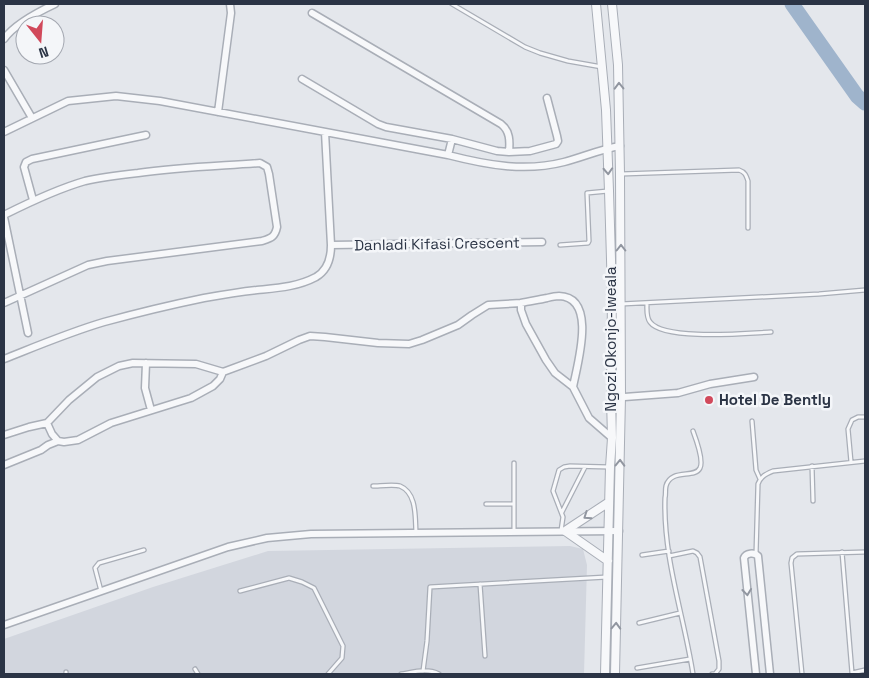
<svg xmlns="http://www.w3.org/2000/svg" width="869" height="678" viewBox="0 0 869 678" font-family="'Space Grotesk',sans-serif">
	<style>
		.built { fill: #d2d6de }
		.lines { fill: none; stroke-linecap: round; stroke-linejoin: round }
		.river { stroke: #9fb4cc; stroke-width: 15 }
		.service-casing { stroke: #a9aeb7; stroke-width: 5.5 }
		.minor-casing { stroke: #a9aeb7; stroke-width: 9 }
		.tertiary-casing { stroke: #a9aeb7; stroke-width: 10 }
		.service { stroke: #f7f8fa; stroke-width: 3 }
		.minor { stroke: #f7f8fa; stroke-width: 6 }
		.tertiary { stroke: #f7f8fa; stroke-width: 8 }
		.oneway { stroke: #9196a0 }
		.poi-dot { fill: #d1495b; stroke: #f4f6f9; stroke-width: 2 }
		.labels { text-anchor: middle; stroke-width: 5; stroke-linejoin: round; paint-order: stroke }
		.street-label { font-size: 15px; fill: #2b3445; stroke: #f4f6f9 }
		.poi-label { font-size: 15px; font-weight: bold; fill: #2b3445; stroke: #f4f6f9; text-anchor: start }
	</style>
	<rect width="100%" height="100%" fill="#e4e7ec"/>
	<path class="built" d="M570,546L583,549L587,565L584,674H4V639L153,587L268,551Z"/>
	<g class="lines">
		<path class="river" d="M792,4L857,96L865,103"/>
		<g class="service-casing">
			<path id="service" d="M452,4L525,47L540,53L568,61L602,67
				M621,174L739,170C745,172 746,175 748,181V228
				M560,245L588,243L589,241L587,193L608,191
				M647,303C647,309 646,317 650,322C664,341 748,333 771,332
				M621,304L819,294L865,290
				M752,421L756,470L760,479
				M851,462L848,429L852,420L858,417H865
				M514,463V532
				M812,466L813,501
				M373,486C379,486 394,484 400,486C417,493 415,517 416,532
				M486,504H514
				M562,512L585,467
				M561,531L563,517L553,491L559,470L564,467L570,466L609,467
				M842,552L852,673L865,670
				M756,554L758,484C761,476 766,474 773,471L865,461
				M642,555L669,551
				M669,556L693,551L697,553L700,557L719,661V669L715,674H712
				M480,584L485,656
				M101,591L95,568L99,563L144,550
				M240,591L289,578L302,582L314,588L343,646L342,658L328,674
				M639,623L680,613
				M637,668L690,659
				M195,669L198,674
				M423,671L427,641L430,587L607,577
				M66,672V674
				M401,674C414,672 427,668 439,674
				M693,674C684,616 663,558 665,498C666,494 665,490 666,486C671,468 695,479 700,468C704,460 696,439 693,431
				M802,674L791,563L792,558L797,554L865,552"/>
		</g>
		<g class="minor-casing">
			<path id="minor" d="M312,13L501,124C510,131 510,141 509,152
				M4,39C14,25 40,11 55,4
				M4,70L32,118
				M302,79L378,124L386,127L452,139L497,151L509,152L530,151L556,144L558,141L557,136L547,98
				M218,112L231,13L230,4
				M4,132L68,101L116,96L160,101L448,155C487,165 525,172 564,162C583,157 601,149 620,146
				M448,155L452,139
				M33,200L24,167L26,162L32,159L146,135
				M4,215C30,202 57,189 85,181C102,177 120,175 138,173C178,167 219,166 260,163L267,167L269,174L277,227C275,237 271,238 262,241L107,261L88,265L4,303
				M4,217L28,333
				M331,245L542,242
				M521,303C530,301 538,300 547,298C551,297 555,296 559,296C598,297 577,365 573,387
				M4,359C37,346 70,332 104,322C137,313 170,305 204,298C221,295 239,292 257,290C277,288 297,287 316,277C328,270 331,258 331,245L325,132
				M146,363L145,388L151,410
				M611,398L678,393L710,384L754,377
				M47,423L52,434L58,441L64,442L78,440L111,423L191,398L213,386L220,379L223,372L266,356L299,340L310,336L325,337L378,343L409,344L422,340L458,325L472,315L488,305L521,303V310L526,324L546,360L555,373L573,387L589,418L612,438
				M4,435L29,427L47,423L69,400L97,377L119,366L133,363L196,364L223,372
				M4,465L41,450L48,445L58,441
				M4,625L228,547L267,538L311,534L619,531
				M756,674L744,558C746,553 754,552 758,556L770,674"/>
		</g>
		<g class="tertiary-casing">
			<path id="tertiary" d="M596,4L606,110L609,191L612,294L611,398L612,438L610,467L605,674
				M612,4L618,65L620,174L621,397L615,674
				M608,561L565,531L609,502"/>
		</g>
		<use href="#service" class="service"/>
		<use href="#minor" class="minor"/>
		<use href="#tertiary" class="tertiary"/>
	</g>
	<defs><path id="oneway-chevron" d="M-2-3.5L2.5 0L-2 3.5" fill="none" stroke-width="1.6" stroke-linecap="round" stroke-linejoin="round" transform="scale(1.25)"/></defs>
	<g class="oneway">
		<use href="#oneway-chevron" transform="translate(619 86) rotate(-91)"/>
		<use href="#oneway-chevron" transform="translate(608 171) rotate(87)"/>
		<use href="#oneway-chevron" transform="translate(621 248) rotate(-90)"/>
		<use href="#oneway-chevron" transform="translate(620 463) rotate(-89)"/>
		<use href="#oneway-chevron" transform="translate(587 516) rotate(146)"/>
		<use href="#oneway-chevron" transform="translate(747 592) rotate(84)"/>
		<use href="#oneway-chevron" transform="translate(616 626) rotate(-88)"/>
	</g>
	<circle class="poi-dot" cx="709" cy="400" r="5"/>
	<g class="labels">
		<g class="street-label">
			<text transform="translate(437 244) rotate(-1)" y="5">Danladi Kifasi Crescent</text>
			<text transform="translate(611 339) rotate(-90)" y="5">Ngozi Okonjo-Iweala</text>
		</g>
		<g class="poi-label">
			<text x="719" y="405">Hotel De Bently</text>
		</g>
	</g>
	<rect width="869" height="678" fill="none" stroke="#2b3445" stroke-width="10"/>
	<g transform="translate(40 40) rotate(163)"><circle r="24" fill="#f4f6f9" stroke="#a4a8b1"/>
	<path d="M0-4L9 19L0 12L-9 19Z" fill="#d1495b"/>
	<text y="-8" font-size="14" font-weight="bold" text-anchor="middle" fill="#2b3445">N</text>
	</g>
</svg>
